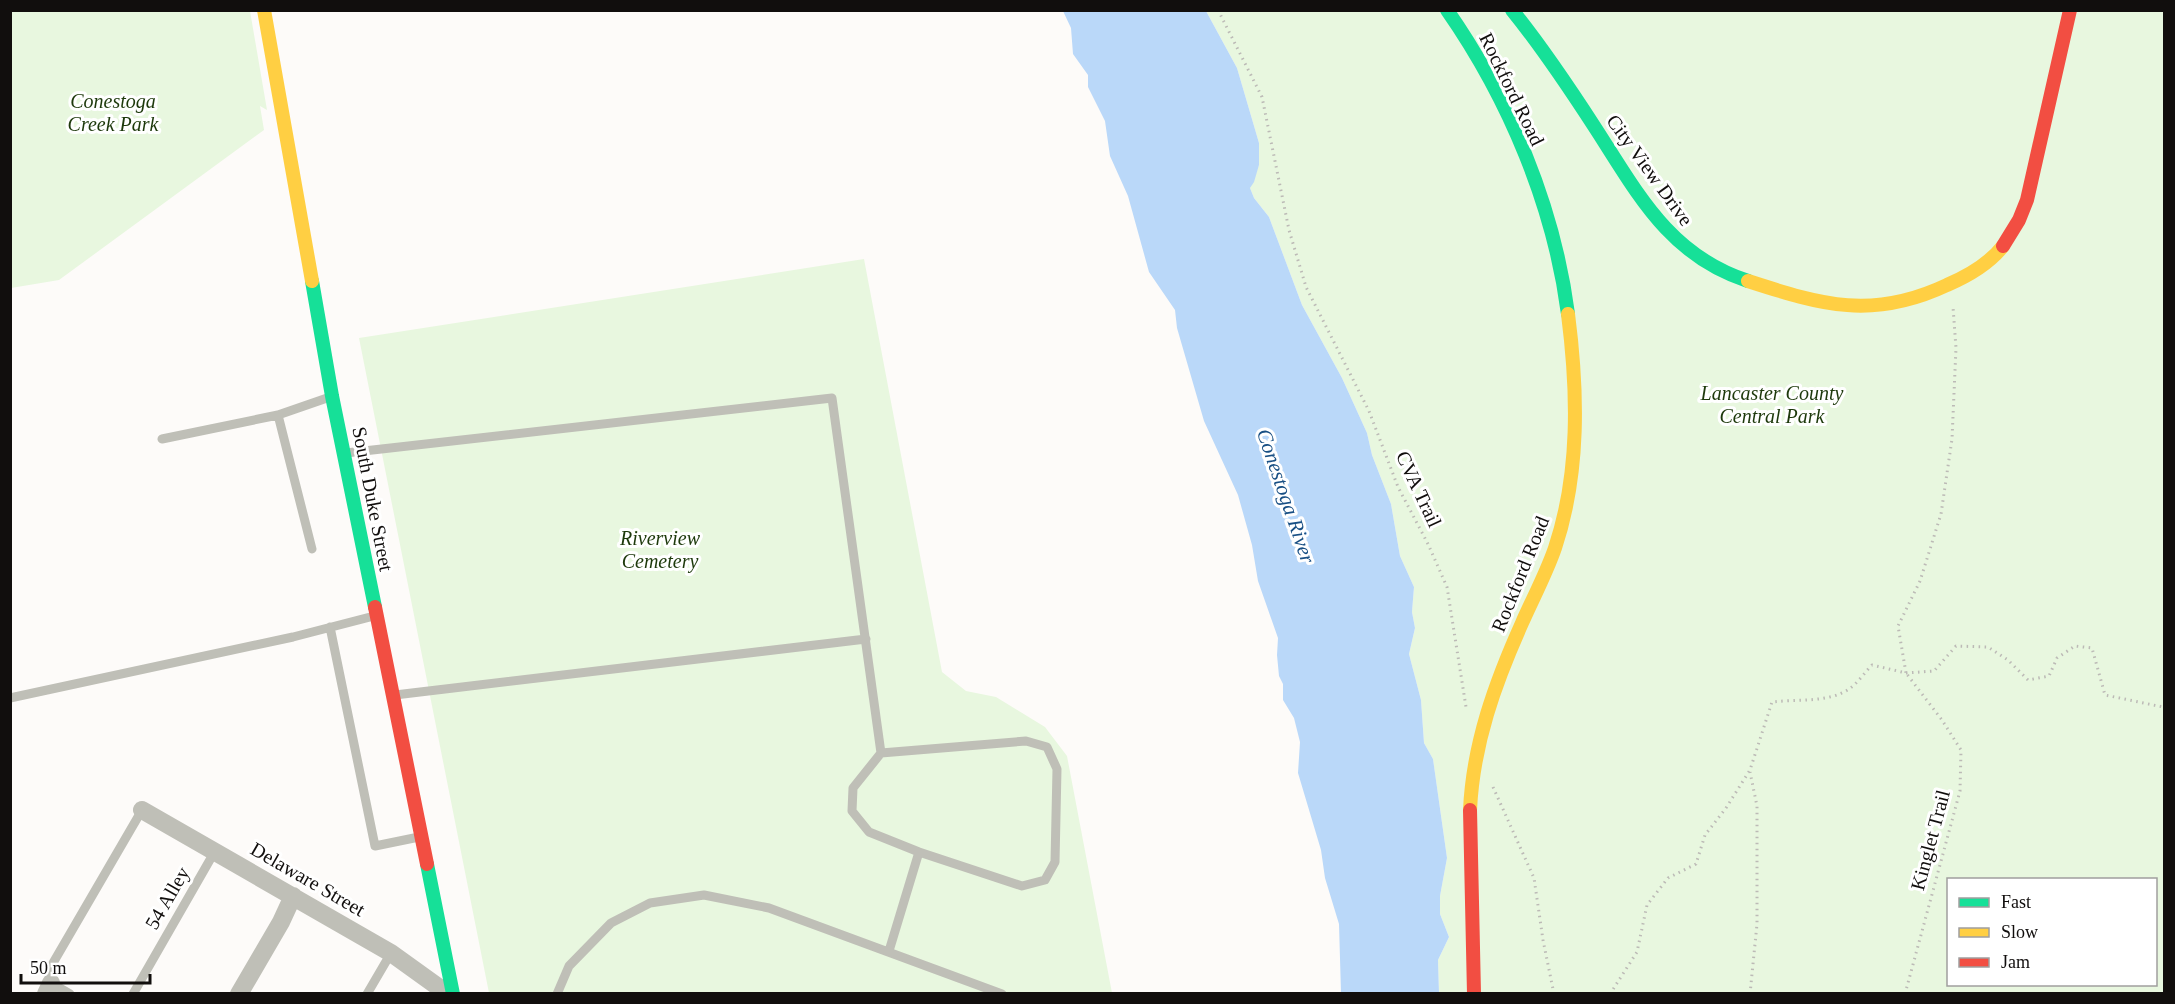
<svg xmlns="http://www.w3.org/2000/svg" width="2175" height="1004" viewBox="0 0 2175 1004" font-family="'Times New Roman',serif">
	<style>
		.green { fill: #e8f7df; fill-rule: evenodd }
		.water { fill: #bad8f9 }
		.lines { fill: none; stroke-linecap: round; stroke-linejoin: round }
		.path { stroke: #bcbab6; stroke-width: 3; stroke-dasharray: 1.5 4.5; stroke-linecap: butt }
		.lane { stroke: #bfbfb7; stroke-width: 9 }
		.street { stroke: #bfbfb7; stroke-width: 18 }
		.fast { stroke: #16e098; stroke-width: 14 }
		.slow { stroke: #ffcf43; stroke-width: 14 }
		.jam { stroke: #f24e42; stroke-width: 14 }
		.labels { text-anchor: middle; stroke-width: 6; stroke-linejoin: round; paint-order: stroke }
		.street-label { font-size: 20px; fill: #110e0d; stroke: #fff }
		.park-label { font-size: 20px; font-style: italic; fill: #1d390b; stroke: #fff }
		.water-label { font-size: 21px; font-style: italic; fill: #184f84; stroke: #fff }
	</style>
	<rect width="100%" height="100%" fill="#fdfbf9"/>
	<path class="green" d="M11,10L250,11L267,110L260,106L264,130L59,280L11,288Z
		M1206,11H2164V993H1439L1438,960L1449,937L1440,914V896L1447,858L1433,759L1424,743L1421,700L1409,654L1415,628L1412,612L1414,587L1400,556L1391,504L1372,455L1367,433L1342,378L1302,305L1269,217L1254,198L1250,188L1259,165V143L1237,68ZM1948,880H2156V984H1948Z
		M864,259L942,672L966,691L996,697L1045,727L1067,756L1112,993H489L359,338Z"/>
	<path class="water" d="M1063,11H1206L1237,68L1259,143V165L1254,182L1250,188L1254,198L1269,217L1302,305L1342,378L1367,433L1372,455L1391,504L1400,556L1414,587L1412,612L1415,628L1409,654L1421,700L1424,743L1433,759L1447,858L1440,896V914L1449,937L1438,960L1439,993H1341L1339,924L1325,878L1321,850L1298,773L1300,742L1294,718L1283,700V684L1279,676L1277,655L1278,638L1258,581L1252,545L1238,495L1204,421L1177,328L1175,310L1149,272L1128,196L1110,156L1105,121L1088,87V75L1073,54L1071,28Z"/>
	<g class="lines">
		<path class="path" d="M1218,10L1262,97L1289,230L1306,287L1369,411L1398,487L1428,544L1447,587L1466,707
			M1906,673L1934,671L1956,646L1988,647L2008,660L2028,680L2049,676L2057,658L2075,646L2092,648L2105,695L2163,707L2164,709
			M1493,787L1534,878L1543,940L1554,994
			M1610,994L1637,952L1647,905L1668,878L1696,864L1705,835L1726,808L1750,770L1772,702C1796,699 1829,703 1849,689C1858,683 1865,672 1872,665L1906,673L1898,626L1920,581L1941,514L1952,439L1956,348L1953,307
			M1750,994L1757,924V806L1750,772
			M1905,994L1960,791L1961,750L1942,720L1906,673"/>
		<path class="lane" d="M162,439L278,415
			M346,453L832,398L881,753
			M312,549L278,415L330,397
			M330,627L375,846L419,837
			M395,695L866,639
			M10,698L293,637L374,616
			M1026,741L1047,747L1057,769L1055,862L1045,880L1022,886L919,852L869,832L852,811L853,788L881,753Z
			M889,951L919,852
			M70,994L51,983V969L53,963L142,810
			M133,994L215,851
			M367,994L391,953
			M557,994L569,966L611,923L650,903L704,895L769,908L1002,994"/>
		<path class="street" d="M142,810L391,953L448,994
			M46,994L51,983
			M239,994L281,922L293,896"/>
		<path class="fast" d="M1447,10C1509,99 1554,206 1568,314
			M1512,10C1542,47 1568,86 1594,126C1637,192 1668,255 1748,281
			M312,281L332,396L375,607
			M427,864L453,994"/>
		<path class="slow" d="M264,10L312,281
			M1748,281C1822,305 1873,320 1947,285C1968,276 1989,264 2003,246
			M1470,810C1473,744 1495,683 1522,623C1533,598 1546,574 1555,548C1580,473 1578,392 1568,314"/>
		<path class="jam" d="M2003,246L2019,220L2027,200L2070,10
			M375,607L427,864
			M1470,810L1474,994"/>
	</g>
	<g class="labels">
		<g class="street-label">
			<text transform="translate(1512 89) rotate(64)" y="7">Rockford Road</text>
			<text transform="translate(1650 170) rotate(54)" y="7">City View Drive</text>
			<text transform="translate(1419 489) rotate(65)" y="7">CVA Trail</text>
			<text transform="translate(373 499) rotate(79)" y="7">South Duke Street</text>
			<text transform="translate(1520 574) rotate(-68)" y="7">Rockford Road</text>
			<text transform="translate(1930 840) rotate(-75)" y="7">Kinglet Trail</text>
			<text transform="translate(308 879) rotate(30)" y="7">Delaware Street</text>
			<text transform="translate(167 898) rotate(-60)" y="7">54 Alley</text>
		</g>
		<g class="park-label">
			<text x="113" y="108">Conestoga<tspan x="113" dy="23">Creek Park</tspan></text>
			<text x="1772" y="400">Lancaster County<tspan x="1772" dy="23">Central Park</tspan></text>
			<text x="660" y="545">Riverview<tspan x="660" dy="23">Cemetery</tspan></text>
		</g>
		<g class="water-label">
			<text transform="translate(1286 496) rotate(71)" y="7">Conestoga River</text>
		</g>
	</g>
	<rect width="2175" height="1004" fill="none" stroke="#110e0d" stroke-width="24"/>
	<rect x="1947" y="878" width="210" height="108" fill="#ffffff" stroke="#a09f9e" stroke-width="1.5"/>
	<rect x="1959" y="898" width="30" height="9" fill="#16e098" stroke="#a09f9e" stroke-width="1.5"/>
	<text x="2001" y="908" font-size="18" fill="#110e0d">Fast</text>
	<rect x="1959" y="928" width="30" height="9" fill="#ffcf43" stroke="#a09f9e" stroke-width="1.5"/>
	<text x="2001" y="938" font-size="18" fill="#110e0d">Slow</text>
	<rect x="1959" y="958" width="30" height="9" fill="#f24e42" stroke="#a09f9e" stroke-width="1.5"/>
	<text x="2001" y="968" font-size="18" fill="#110e0d">Jam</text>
	<path d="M21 974v9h129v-9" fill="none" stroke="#110e0d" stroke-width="3"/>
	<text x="30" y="974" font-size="18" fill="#110e0d" stroke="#ffffff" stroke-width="4.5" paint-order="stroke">50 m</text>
</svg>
